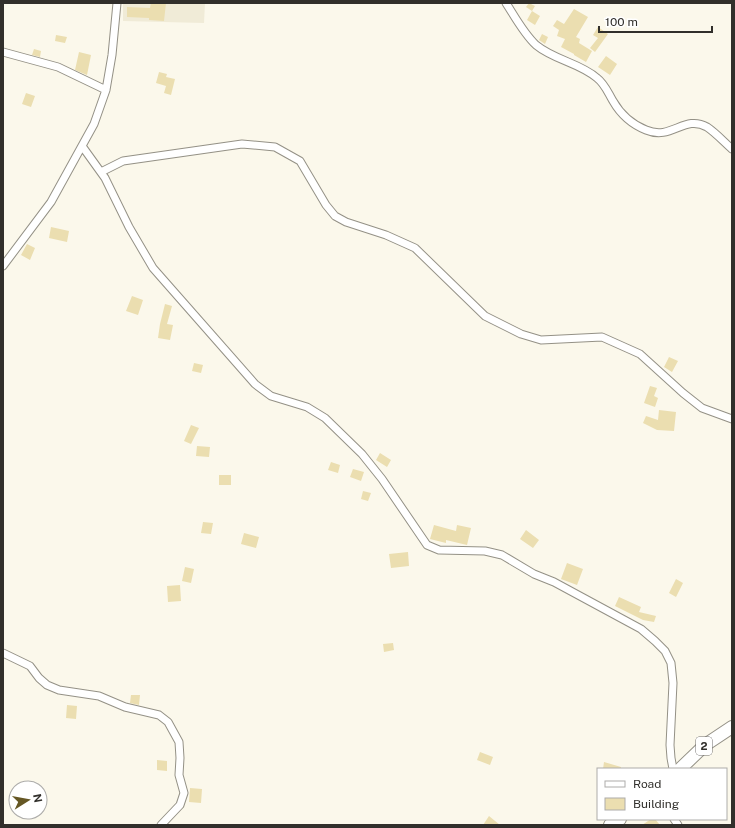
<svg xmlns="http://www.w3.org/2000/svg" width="735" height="828" viewBox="0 0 735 828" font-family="'Public Sans',sans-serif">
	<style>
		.built { fill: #f0ebd7 }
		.building { fill: #ebdeb0 }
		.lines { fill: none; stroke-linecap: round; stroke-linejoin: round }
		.minor-casing { stroke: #949186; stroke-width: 9 }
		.trunk-casing { stroke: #949186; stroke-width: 14 }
		.minor { stroke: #fff; stroke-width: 7 }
		.trunk { stroke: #fff; stroke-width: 12 }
		.labels { text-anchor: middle; stroke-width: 4; stroke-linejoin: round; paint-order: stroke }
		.shield { fill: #fff; stroke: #6f6d6b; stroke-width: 1 }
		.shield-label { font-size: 11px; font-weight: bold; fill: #312f2b }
	</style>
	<rect width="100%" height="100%" fill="#fbf8eb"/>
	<path class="built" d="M123,3H205L204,23L123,21Z"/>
	<path class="building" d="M151,3H166L164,21L149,20V18L127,17V7L150,8Z
		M529,3L535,6L532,11L526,7Z
		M574,9L588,17L576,37L580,39L579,43L592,51L586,62L574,55V54L561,47L565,39L557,36L559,30L553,26L557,20L564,24Z
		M532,11L540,16L535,25L527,20Z
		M598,27L608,34L595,52L590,48L598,38L593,35Z
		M542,34L548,37L545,44L539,40Z
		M56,35L67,37L65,43L55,41Z
		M34,49L41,51L40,57L32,55Z
		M79,52L91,55L87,75L75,70Z
		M606,56L617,64L610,75L598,67Z
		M159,72L167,74L166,77L175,79L171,95L164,93L166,86L156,83Z
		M26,93L35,96L31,107L22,104Z
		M51,227L69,231L67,242L49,238Z
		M27,244L35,248L30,260L21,255Z
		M132,296L143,300L138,315L126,311Z
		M165,304L172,306L167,324L173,325L170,340L158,338L160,324Z
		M669,357L678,361L672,372L664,367Z
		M194,363L203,365L201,373L192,371Z
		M650,386L657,388L654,396L658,398L655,407L644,403Z
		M659,410L676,412L674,431L657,430L643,423L646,416L658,420Z
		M191,425L199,428L191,444L184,441Z
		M197,446L210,447L209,457L196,456Z
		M380,453L391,460L387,467L376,460Z
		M331,462L340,465L338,473L328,470Z
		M353,469L364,472L361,481L350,477Z
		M219,475H231V485H219Z
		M363,491L371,493L368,501L361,499Z
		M203,522L213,523L211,534L201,533Z
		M434,525L456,531L457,525L471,528L467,545L446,540V543L430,539Z
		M526,530L539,540L533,548L520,539Z
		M244,533L259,537L256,548L241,544Z
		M408,552L409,566L391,568L389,554Z
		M567,563L583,569L577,585L561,579Z
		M185,567L194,569L191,583L182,581Z
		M676,579L683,583L676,597L669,593Z
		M180,585L181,601L168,602L167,586Z
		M619,597L641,607L639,612L656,616L654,622L643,620L615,606Z
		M393,643L394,650L384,652L383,644Z
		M131,695H140L139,705L130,703Z
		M67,705L77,706L76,719L66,718Z
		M480,752L493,757L490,765L477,760Z
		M157,760L167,761V771L157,770Z
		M604,762L621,767V769H603Z
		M190,788L202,789L201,803L189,802Z
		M489,816L500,825H483Z
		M651,819H655L660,825H642Z"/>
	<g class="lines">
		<g class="minor-casing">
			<path id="minor" d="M506,3C515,17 524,34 536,45C554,60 580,63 597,78C605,84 608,93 613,101C621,115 631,124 646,130C672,141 684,114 707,127C716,133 724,142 732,149
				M3,52L58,67L106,90
				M82,146L105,178L129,227L153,268L255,384L271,396L307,407L325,418L362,454L382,479L427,545L439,550L485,551L502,555L534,574L554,582L641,629L655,641L665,651L671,663L673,683L670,745L671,758L673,769
				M101,172L123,161L242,144L275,147L300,161L326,205L335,216L346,222L386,235L415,248L485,316L521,334L541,340L602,337L640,354L683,393L702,408L732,419
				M3,266L51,202L94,124L106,90L112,55L117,3
				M3,653L30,666L39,678L47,685L59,690L99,696L125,707L159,715L168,722L179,742L180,758L179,775L184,793L180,805L161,825
				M674,819L678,825"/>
		</g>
		<g class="trunk-casing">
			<path id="trunk" d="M680,769L705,745L732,727
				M610,825L620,819"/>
		</g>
		<use href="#minor" class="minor"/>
		<use href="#trunk" class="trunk"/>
	</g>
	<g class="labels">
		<rect class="shield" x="696" y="737" width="16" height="18" rx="3"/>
		<g class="shield-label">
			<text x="704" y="750">2</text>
		</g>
	</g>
	<rect width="735" height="828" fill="none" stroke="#312f2b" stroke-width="8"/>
	<rect x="597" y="768" width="130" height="52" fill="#ffffff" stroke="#adacaa"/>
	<rect x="605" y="781" width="20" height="6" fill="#ffffff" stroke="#adacaa"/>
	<text x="633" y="788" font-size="12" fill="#312f2b">Road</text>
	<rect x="605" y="798" width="20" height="12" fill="#ebdeb0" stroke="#adacaa"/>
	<text x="633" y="808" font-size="12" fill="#312f2b">Building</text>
	<g transform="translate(28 800) rotate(79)"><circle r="19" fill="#ffffff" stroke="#adacaa"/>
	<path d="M0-3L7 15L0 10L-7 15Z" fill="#655724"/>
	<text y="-6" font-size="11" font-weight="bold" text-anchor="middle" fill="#312f2b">N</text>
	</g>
	<path d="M599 26v6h113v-6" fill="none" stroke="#312f2b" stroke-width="2"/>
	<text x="605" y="26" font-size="12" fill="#312f2b" stroke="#ffffff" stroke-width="3" paint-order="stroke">100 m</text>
</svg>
